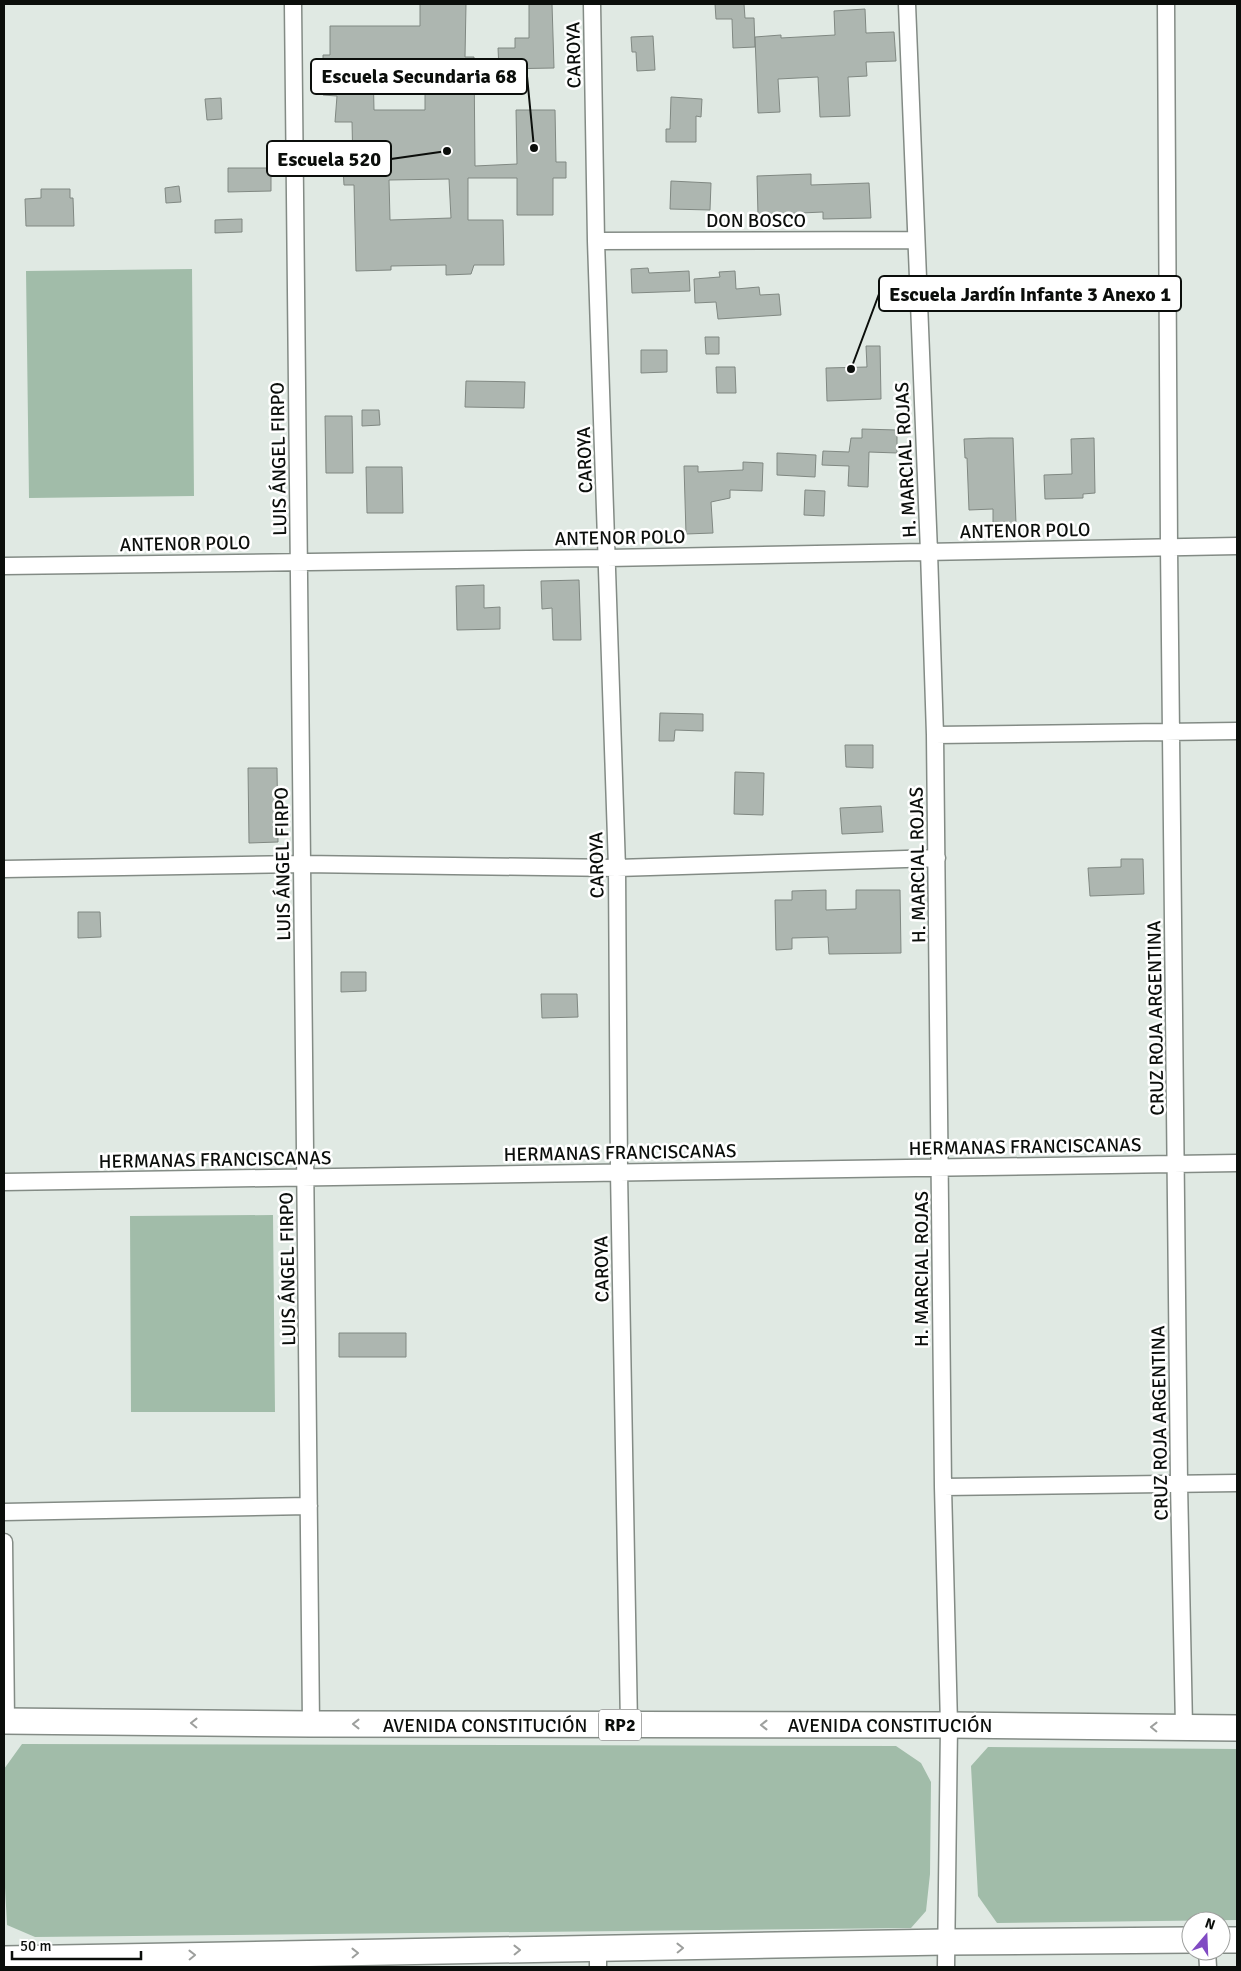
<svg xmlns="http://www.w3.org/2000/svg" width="1241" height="1971" viewBox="0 0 1241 1971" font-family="Signika,sans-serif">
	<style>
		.green { fill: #a1bca9 }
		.building { fill: #adb6b0; stroke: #808882; fill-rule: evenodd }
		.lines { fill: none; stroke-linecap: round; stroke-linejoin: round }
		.street-casing { stroke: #838b85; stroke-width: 19 }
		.primary-casing { stroke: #838b85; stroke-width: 28 }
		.street { stroke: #fff; stroke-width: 16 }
		.primary { stroke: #fff; stroke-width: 25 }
		.oneway { stroke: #9d9f9d }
		.labels { text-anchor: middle; stroke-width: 5; stroke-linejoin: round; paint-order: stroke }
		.shield { fill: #fff; stroke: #545654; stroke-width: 1 }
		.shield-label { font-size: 18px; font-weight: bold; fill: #0b0e0b }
		.street-label { font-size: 19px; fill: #0b0e0b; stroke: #fff }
		.leader { fill: none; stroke: #0b0e0b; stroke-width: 2 }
		.callout-dot { fill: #0b0e0b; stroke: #fff; stroke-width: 2 }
		.callout { fill: #fff; stroke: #0b0e0b; stroke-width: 2 }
		.callout-label { font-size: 20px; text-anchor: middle; font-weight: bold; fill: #0b0e0b }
	</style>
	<rect width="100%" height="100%" fill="#e0e9e3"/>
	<path class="green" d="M192,269L194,496L29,498L26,271Z
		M273,1215L275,1412H131L130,1216Z
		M22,1744L896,1746L921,1763L931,1782L930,1874L926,1911L911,1928L35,1937L7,1925L4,1869V1769Z
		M988,1747L1237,1749V1920L997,1923L978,1896L971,1766Z"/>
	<path class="building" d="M420,4H466L465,57H474L475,166L517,164L516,110H555L556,162H566V178H553V215H517V178H468V220H503L504,265H474L471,274L446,275V265L391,266V270L356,271L354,185H344L343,168L353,167L352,122H335L337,96L323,95V55H330V26H420ZM373,65L425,66V110H374ZM449,179L451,218L390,220L389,180Z
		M529,4H552L554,68L499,69L498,48H515V38H529Z
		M715,4H744L745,18H754L755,47L733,48L732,19H716Z
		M865,9L866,33L894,32L896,61L866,62L867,76L848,77L850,116L820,117L818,77L778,79L780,112L758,113L755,37L781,35V38L835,35L834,11Z
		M653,36L655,70L637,71L636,52H632L631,37Z
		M671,97L702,99L701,117L696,116V142H666V129H670Z
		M221,98L222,119L207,120L205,99Z
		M228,168H271V191L228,192Z
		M811,174V185L869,183L871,218L823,219V212L758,215L757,176Z
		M671,181L711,183L710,210L670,209Z
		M179,186L181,202L166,203L165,188Z
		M41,189H70V198H73L74,226H26L25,199L41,198Z
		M242,219V232L215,233V220Z
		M648,268L649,273L689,271L690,291L632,293L631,269Z
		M735,271L736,289L759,287L760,295L779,294L781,315L718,319L716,302L695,303L694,279L720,277L719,272Z
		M705,337H719V354H706Z
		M866,346H880L881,399L827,401L826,368L867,367Z
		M641,350H667V372L641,373Z
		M716,367H735L736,393H717Z
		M466,381L525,382L524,408L465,407Z
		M362,410H379L380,425L362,426Z
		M325,416H352L353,473H326Z
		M862,429L897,430V453L869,452L868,487L848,486L849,466L822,465L823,451L849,452L851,438H862Z
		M989,438H1013L1016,524L993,525V509L969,510L967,458H965L964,439Z
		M1094,438L1095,493L1083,494V498L1045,499L1044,475L1072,474L1071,439Z
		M777,453L816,455L815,477L777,475Z
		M743,462L763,463L762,491L730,490V498L711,502L713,533L686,534L684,466H698V472L743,470Z
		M366,467H402L403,513H367Z
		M805,490L825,491L824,516L804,515Z
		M579,580L581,640H553L552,608L542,609L541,581Z
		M484,585V608L500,607V629L457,630L456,586Z
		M660,713L703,714V731L675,730L674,741H659Z
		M845,745H873V768L846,767Z
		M248,768H277L278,842L249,843Z
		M735,772L764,773L763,815L734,814Z
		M881,806L883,832L842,834L840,808Z
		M1121,859H1143L1144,894L1090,896L1088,868L1121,867Z
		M826,890V910L856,909V890H900L901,953L829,954L828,937L792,938V949L776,950L775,900H792V891Z
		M78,912H100L101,937L78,938Z
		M341,972H366V991L341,992Z
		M541,994H577L578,1017L542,1018Z
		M339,1333H406V1357H339Z"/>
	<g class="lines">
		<g class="street-casing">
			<path id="street" d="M293,4L311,1724
				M592,4L596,241L617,868L619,1172L629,1725
				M907,4L929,552L935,735L943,1487L949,1725L946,1967
				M1166,4L1169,547L1179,1483L1184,1727
				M596,241L916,240
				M4,566L607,558L1237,546
				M935,735L1237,731
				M4,869L302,864L617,868L937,858
				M4,1182L1237,1163
				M943,1487L1237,1483
				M4,1512L309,1506
				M4,1542L6,1721
				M598,1949V1967
				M1207,1951L1208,1967"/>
		</g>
		<g class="primary-casing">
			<path id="primary" d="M4,1721L311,1724L949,1725L1237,1728
				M1221,1940H1237
				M4,1959L945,1942L1191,1940"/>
		</g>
		<use href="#street" class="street"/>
		<use href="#primary" class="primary"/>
	</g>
	<defs><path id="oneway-chevron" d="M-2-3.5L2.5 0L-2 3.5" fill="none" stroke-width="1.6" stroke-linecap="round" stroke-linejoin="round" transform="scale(1.25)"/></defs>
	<g class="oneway">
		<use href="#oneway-chevron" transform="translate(194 1723) rotate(-179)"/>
		<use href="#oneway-chevron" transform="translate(356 1724) rotate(-180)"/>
		<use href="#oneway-chevron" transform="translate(764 1725) rotate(-180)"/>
		<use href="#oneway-chevron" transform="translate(1154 1727) rotate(-179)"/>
		<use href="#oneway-chevron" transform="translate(680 1948) rotate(-1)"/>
		<use href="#oneway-chevron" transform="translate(517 1950) rotate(-1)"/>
		<use href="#oneway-chevron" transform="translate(355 1953) rotate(-1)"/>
		<use href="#oneway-chevron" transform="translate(192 1955) rotate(-1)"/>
	</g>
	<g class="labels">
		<rect class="shield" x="599" y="1709.5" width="42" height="31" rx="4"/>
		<g class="shield-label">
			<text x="620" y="1731">RP2</text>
		</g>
		<g class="street-label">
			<text transform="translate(573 55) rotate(-91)" y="7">CAROYA</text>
			<text x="756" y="227">DON BOSCO</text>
			<text transform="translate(278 459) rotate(-91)" y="7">LUIS ÁNGEL FIRPO</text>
			<text transform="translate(584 460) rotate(-92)" y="7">CAROYA</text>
			<text transform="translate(905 460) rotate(-93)" y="7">H. MARCIAL ROJAS</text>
			<text transform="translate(1025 530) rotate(-1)" y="7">ANTENOR POLO</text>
			<text transform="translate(620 537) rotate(-1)" y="7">ANTENOR POLO</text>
			<text transform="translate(185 543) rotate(-1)" y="7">ANTENOR POLO</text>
			<text transform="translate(282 864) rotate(-91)" y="7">LUIS ÁNGEL FIRPO</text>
			<text transform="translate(596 865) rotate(-91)" y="7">CAROYA</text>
			<text transform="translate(917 865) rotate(-91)" y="7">H. MARCIAL ROJAS</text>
			<text transform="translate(1155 1018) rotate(-91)" y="7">CRUZ ROJA ARGENTINA</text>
			<text transform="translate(1025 1146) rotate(-1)" y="7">HERMANAS FRANCISCANAS</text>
			<text transform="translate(620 1152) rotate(-1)" y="7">HERMANAS FRANCISCANAS</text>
			<text transform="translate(215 1159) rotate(-1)" y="7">HERMANAS FRANCISCANAS</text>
			<text transform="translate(287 1269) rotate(-91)" y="7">LUIS ÁNGEL FIRPO</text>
			<text transform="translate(601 1269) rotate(-91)" y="7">CAROYA</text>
			<text transform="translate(921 1269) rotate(-90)" y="7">H. MARCIAL ROJAS</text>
			<text transform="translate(1159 1423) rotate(-91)" y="7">CRUZ ROJA ARGENTINA</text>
			<text x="485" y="1732">AVENIDA CONSTITUCIÓN</text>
			<text x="890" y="1732">AVENIDA CONSTITUCIÓN</text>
		</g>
	</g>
	<path class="leader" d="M534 148L527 76M447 151L391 159M851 369L879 294"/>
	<g class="callout-dot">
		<circle cx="534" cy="148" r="5"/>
		<circle cx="447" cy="151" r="5"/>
		<circle cx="851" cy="369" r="5"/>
	</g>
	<g class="callout">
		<rect x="311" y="59" width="216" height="35" rx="5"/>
		<rect x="267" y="141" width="124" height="35" rx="5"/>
		<rect x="879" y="276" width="302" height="35" rx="5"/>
	</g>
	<g class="callout-label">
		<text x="419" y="83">Escuela Secundaria 68</text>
		<text x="329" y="166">Escuela 520</text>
		<text x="1030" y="301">Escuela Jardín Infante 3 Anexo 1</text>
	</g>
	<rect width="1241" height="1971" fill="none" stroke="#0b0e0b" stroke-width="10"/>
	<g transform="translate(1206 1936) rotate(19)"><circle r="24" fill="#ffffff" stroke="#9d9f9d"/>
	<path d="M0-4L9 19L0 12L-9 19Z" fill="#814bc3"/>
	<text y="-8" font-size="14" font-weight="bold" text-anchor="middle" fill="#0b0e0b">N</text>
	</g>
	<path d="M12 1951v8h129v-8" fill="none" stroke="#0b0e0b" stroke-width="2.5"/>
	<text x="20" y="1951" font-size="15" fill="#0b0e0b" stroke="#ffffff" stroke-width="4" paint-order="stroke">50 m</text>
</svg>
